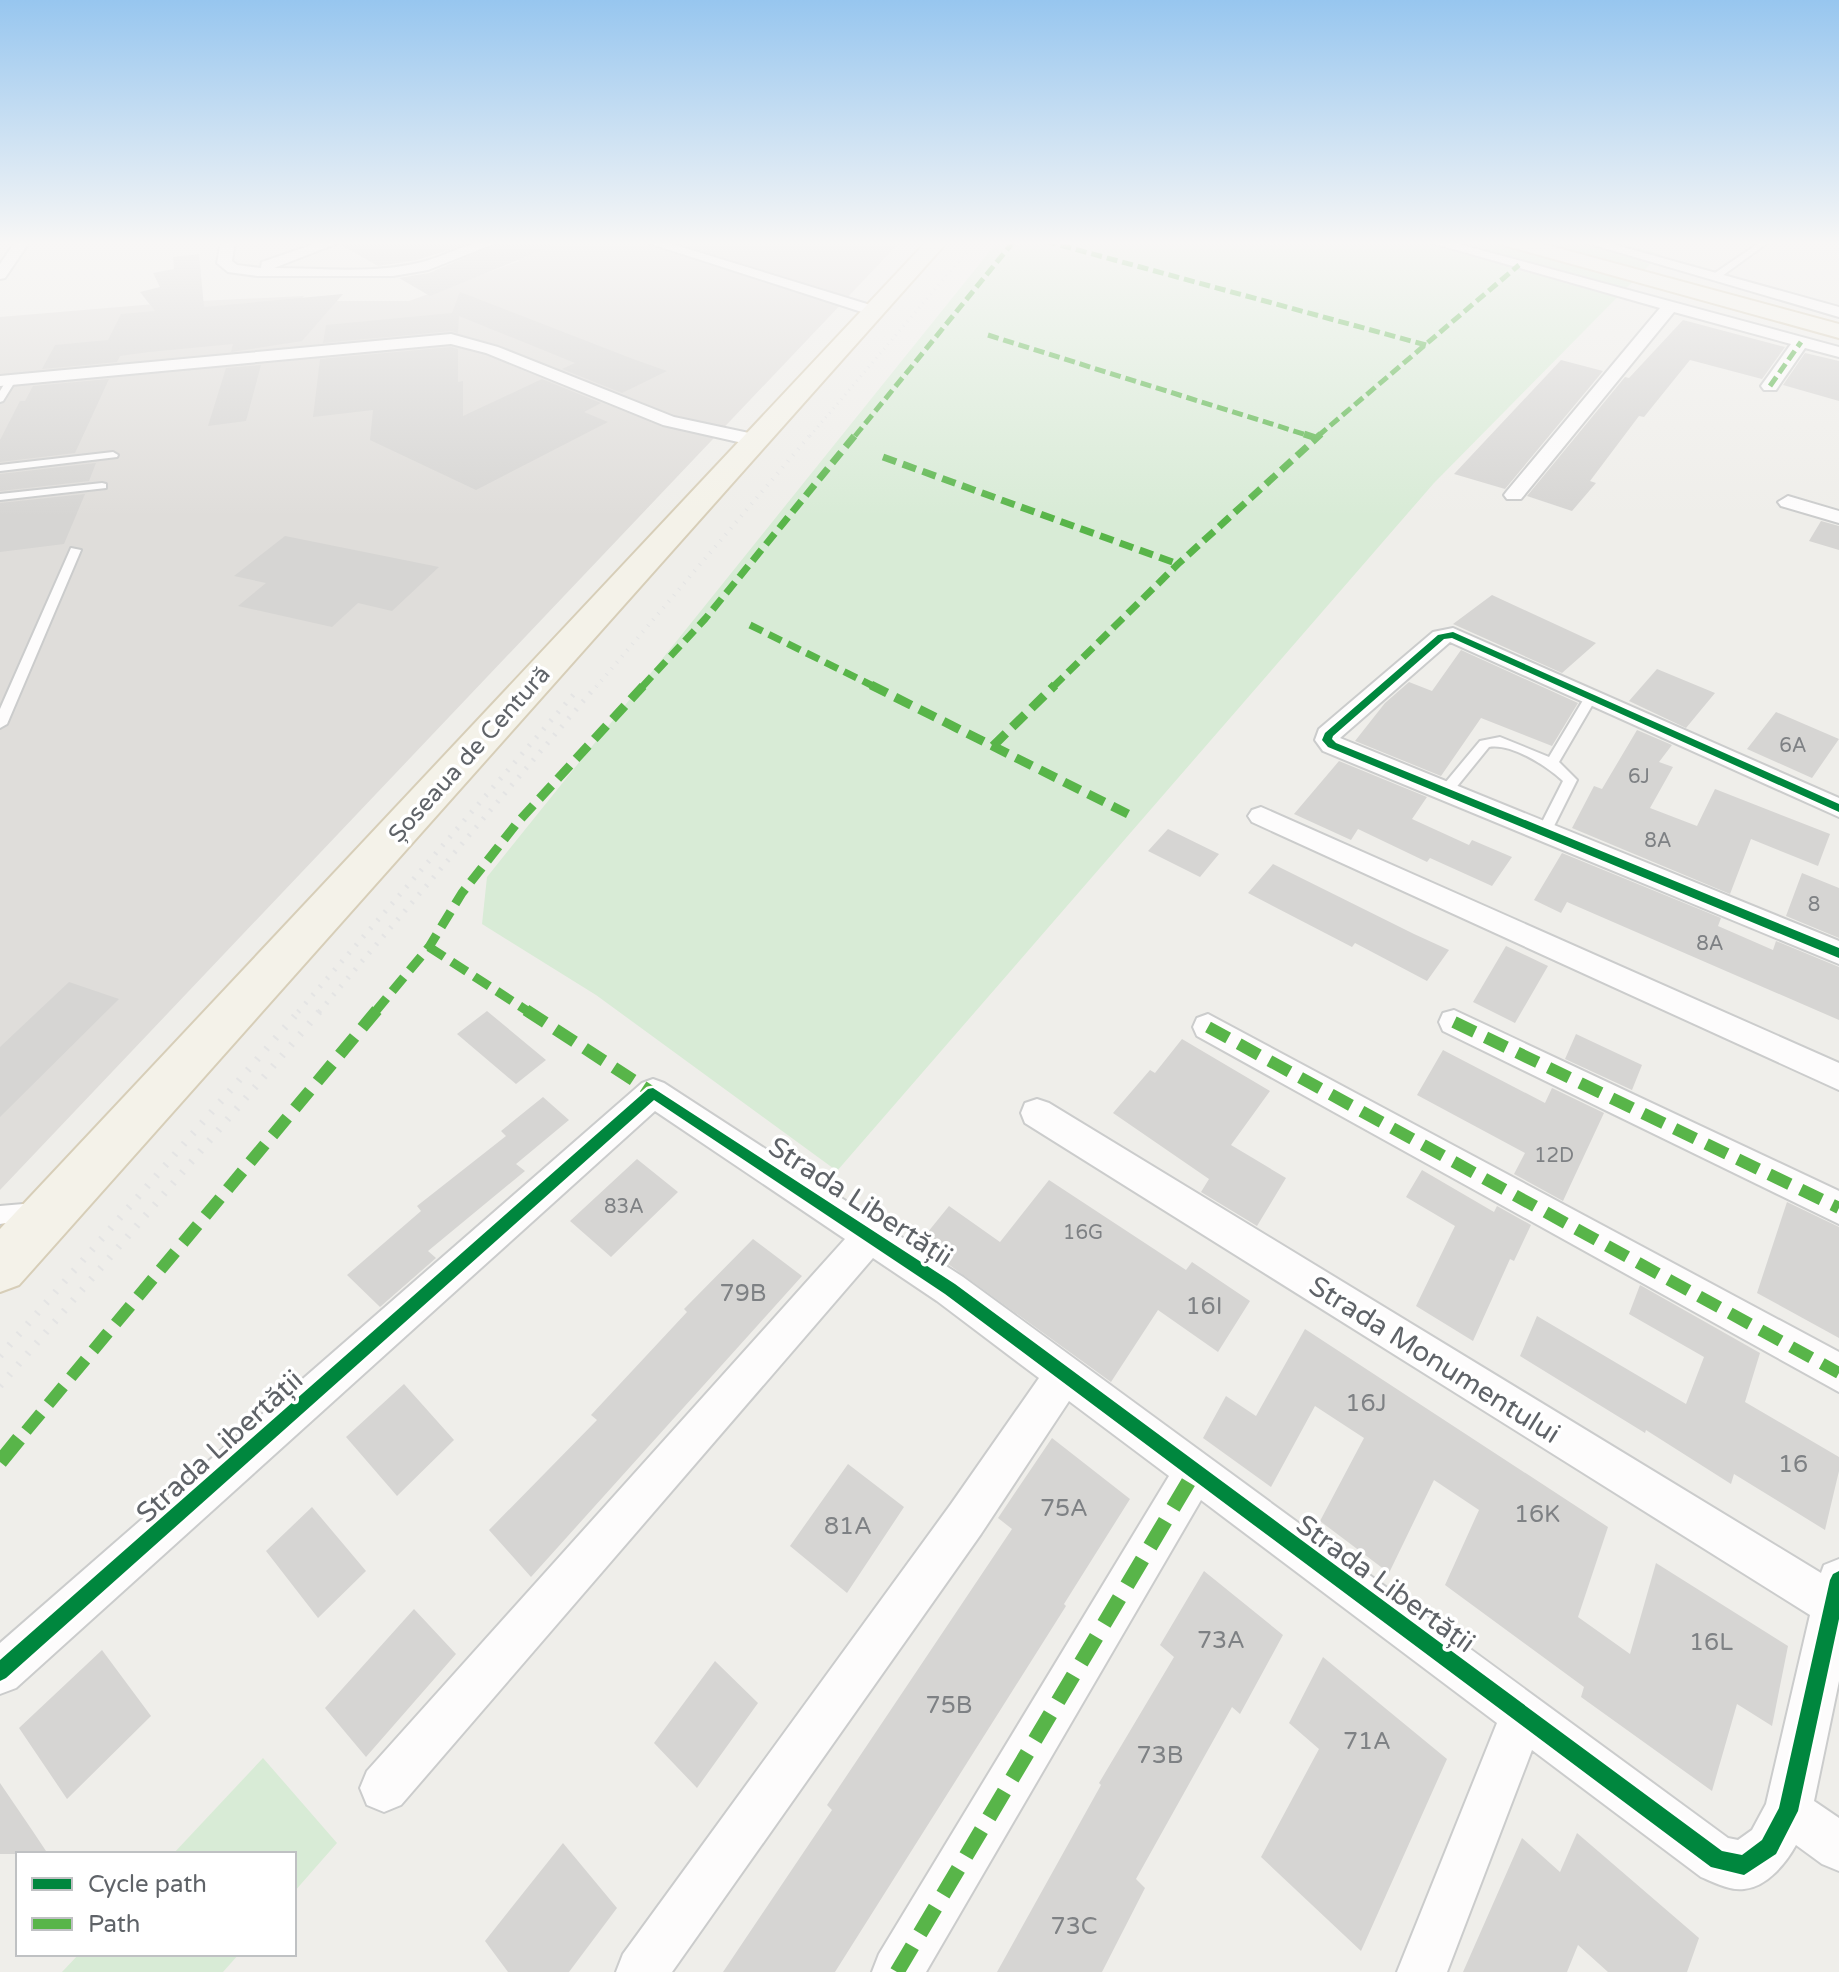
<svg xmlns="http://www.w3.org/2000/svg" width="1839" height="1972" viewBox="0 0 1839 1972" font-family="'Varela Round',sans-serif">
	<style>
		.industrial { fill: #dfddda }
		.green { fill: #d8ebd6 }
		.building { fill: #d6d5d3 }
		.lines { fill: none; stroke-linecap: round; stroke-linejoin: round }
		.service-casing { stroke: #cbcccc; stroke-width: 4 }
		.minor-casing { stroke: #cbcccc; stroke-width: 4 }
		.primary-casing { stroke: #d7ceb8; stroke-width: 4 }
		.service { fill: #fdfcfc; fill-rule: evenodd }
		.minor { fill: #fdfcfc; fill-rule: evenodd }
		.primary { fill: #f4f2e9; fill-rule: evenodd }
		.rail-far3 { stroke: #e4e4e4; stroke-width: 3; stroke-dasharray: 1 5; stroke-linecap: butt }
		.rail-far2 { stroke: #e4e4e4; stroke-width: 4; stroke-dasharray: 1 7; stroke-linecap: butt }
		.rail-far1 { stroke: #e4e4e4; stroke-width: 5; stroke-dasharray: 2 9; stroke-linecap: butt }
		.rail { stroke: #e4e4e4; stroke-width: 7; stroke-dasharray: 2 12; stroke-linecap: butt }
		.quiet-far4 { stroke: #58b549; stroke-width: 5; stroke-dasharray: 11 5; stroke-linecap: butt }
		.quiet-far3 { stroke: #58b549; stroke-width: 7; stroke-dasharray: 14 7; stroke-linecap: butt }
		.quiet-far2 { stroke: #58b549; stroke-width: 9; stroke-dasharray: 18 9; stroke-linecap: butt }
		.quiet-far1 { stroke: #58b549; stroke-width: 12; stroke-dasharray: 23 12; stroke-linecap: butt }
		.quiet { stroke: #58b549; stroke-width: 15; stroke-dasharray: 30 15; stroke-linecap: butt }
		.cycleway-casing { stroke: #fff; stroke-width: 5 }
		.cycleway { fill: #00873e; fill-rule: evenodd }
		.labels { text-anchor: middle; stroke-width: 7; stroke-linejoin: round; paint-order: stroke }
		.number-label { font-size: 20px; fill: #7e8184 }
		.street-label { font-size: 24px; fill: #5f6368; stroke: #fff }
		.near-number-label { font-size: 24px; fill: #7e8184 }
		.near-street-label { font-size: 28px; fill: #5f6368; stroke: #fff }
	</style>
	<rect width="100%" height="100%" fill="#efeeea"/>
	<path class="industrial" d="M498,241H901L0,1190V317L179,302L304,296L300,301H409L520,261L482,246Z"/>
	<path class="green" d="M998,241H1613L1660,254L1434,483L837,1171L596,995L482,924L487,877Z
		M263,1758L337,1843L294,1892V1854H173Z
		M79,1954H239L223,1972H62Z"/>
	<path class="building" d="M346,241H476L417,260L378,266L341,245Z
		M504,241H564L430,296L399,278L429,273Z
		M199,254L204,307L343,294L302,341L231,352L233,344L149,352L120,356L117,362L42,369L55,345L108,340L121,314L155,311L140,292L160,287L153,273L174,269L173,257Z
		M460,292L633,359L667,371L622,393L562,369L575,363L459,316L458,333L451,331L323,343L326,325L452,313Z
		M1683,320L1785,347L1762,379L1690,360L1644,417L1639,416L1590,481L1596,483L1572,511L1527,496L1625,377L1629,378Z
		M451,347L458,349V382L463,381V416L542,379L601,403L584,412L608,422L476,490L370,440L373,410L313,417L320,359Z
		M1805,353L1839,361V401L1783,385Z
		M1561,360L1603,371L1505,489L1454,474Z
		M261,365L246,421L208,426L226,368Z
		M109,379L75,453L0,462V440L20,401H25L33,386Z
		M96,463L89,481L0,491V474Z
		M85,494L64,544L0,552V503Z
		M1821,521L1839,526V550L1809,541Z
		M285,536L439,567L392,611L358,603L332,627L238,606L266,583L234,576Z
		M1492,595L1596,643L1562,673L1453,624Z
		M1461,650L1578,703L1552,746L1481,718L1441,776L1355,741L1385,703L1409,682L1432,691Z
		M1657,669L1715,693L1686,728L1629,701Z
		M1776,712L1839,739L1812,778L1747,749Z
		M1637,730L1672,745L1659,762L1673,767L1650,808L1697,826L1715,789L1830,834L1818,866L1751,839L1730,894L1572,828L1594,786L1602,789Z
		M1339,761L1427,797L1412,819L1469,845L1472,840L1512,857L1492,886L1430,858L1427,862L1358,829L1351,840L1294,814Z
		M1168,829L1219,854L1200,877L1148,851Z
		M1562,853L1721,918L1718,926L1773,950L1776,941L1839,967V1020L1567,902L1561,913L1534,900Z
		M1273,864L1414,934L1449,950L1427,981L1355,943L1352,947L1248,893Z
		M1802,873L1839,888V938L1786,916Z
		M1506,946L1548,966L1515,1023L1473,1002Z
		M69,982L119,999L0,1117V1047Z
		M487,1011L546,1060L516,1084L457,1034Z
		M1576,1034L1642,1065L1632,1090L1565,1059Z
		M1182,1039L1270,1091L1231,1145L1286,1178L1257,1226L1201,1192L1209,1179L1113,1113L1150,1070L1155,1073Z
		M1443,1050L1545,1103L1552,1088L1604,1113L1563,1201L1514,1174L1525,1153L1417,1095Z
		M543,1097L569,1120L516,1164L525,1171L428,1251L436,1258L380,1307L347,1275L421,1211L417,1206L506,1136L501,1131Z
		M637,1159L678,1192L611,1257L570,1221Z
		M1422,1170L1494,1212L1497,1206L1531,1225L1514,1261L1510,1259L1473,1341L1416,1306L1455,1226L1406,1197Z
		M1049,1180L1186,1270L1192,1262L1250,1301L1218,1352L1158,1310L1111,1382L919,1243L949,1206L1000,1242Z
		M1787,1202L1839,1227V1338L1757,1293Z
		M753,1239L802,1276L531,1577L489,1530L597,1420L591,1415L687,1312L684,1309Z
		M1640,1285L1760,1353L1745,1402L1839,1457V1471L1825,1530L1734,1474L1731,1484L1646,1430L1645,1433L1520,1356L1537,1316L1686,1404L1704,1357L1629,1314Z
		M1305,1329L1608,1527L1578,1617L1630,1654L1656,1563L1788,1646L1772,1726L1737,1704L1712,1791L1581,1697L1584,1687L1445,1585L1479,1510L1434,1480L1389,1573L1320,1521L1364,1438L1315,1406L1271,1487L1203,1438L1226,1396L1256,1416Z
		M404,1384L454,1440L397,1496L346,1437Z
		M1052,1438L1130,1499L1064,1604L1066,1606L835,1972H723L832,1810L827,1805L1012,1529L998,1518Z
		M848,1464L904,1507L847,1593L790,1546Z
		M312,1507L366,1571L318,1618L266,1551Z
		M1204,1571L1283,1635L1240,1714L1232,1707L1136,1879L1145,1888L1102,1972H997L1101,1785L1099,1783L1174,1657L1160,1645Z
		M414,1609L456,1654L366,1757L325,1708Z
		M102,1650L151,1716L67,1799L19,1728Z
		M1323,1657L1447,1759L1361,1951L1261,1857L1319,1749L1289,1723Z
		M715,1661L758,1703L697,1788L654,1743Z
		M0,1783L32,1830L48,1854H0Z
		M1577,1833L1699,1938L1687,1972H1608L1578,1945L1567,1972H1463L1522,1838L1560,1872Z
		M563,1843L617,1908L569,1972H508L485,1941Z"/>
	<g class="lines">
		<g class="service-casing">
			<path id="service" d="M1762,241H1770L1718,279H1712V275Z
				M8,378L16,380L3,401L0,402V391Z
				M113,452L118,455L117,457L0,471V465Z
				M102,483L106,484V488L0,500V494Z
				M71,548L81,550L7,724L0,728V709Z
				M1591,693L1597,697L1559,762L1577,780L1549,836H1539L1537,832L1563,781C1547,766 1511,743 1489,747L1450,795H1440L1438,792L1440,789L1480,741L1500,737L1549,757L1585,697Z
				M35,1203L42,1205L44,1211L42,1217L0,1224V1206Z"/>
		</g>
		<g class="minor-casing">
			<path id="minor" d="M16,241H30L5,278L0,279V264Z
				M221,241H235L232,261L237,265L261,268L262,262L323,241H343L274,268C320,268 372,274 418,263C446,257 471,239 501,241L428,270L393,276H257L228,272L217,263Z
				M642,241H662L880,308L882,311L874,316L868,314Z
				M1425,241H1447L1839,347V357L1805,348L1776,390H1764L1761,386L1791,344L1674,312L1521,499H1507L1504,495L1507,491L1660,308Z
				M1580,241H1601L1839,307V317Z
				M451,334L498,347L674,417L763,436L765,440L756,446L663,425L486,353L451,344L0,386V376Z
				M1788,496L1839,511V523L1781,506L1778,502Z
				M1453,628L1839,798V817L1450,642L1340,738L1839,941V964L1323,751L1315,740L1319,729L1433,632Z
				M1261,807L1839,1063V1090L1252,822L1248,816L1252,810Z
				M1454,1010L1839,1191V1224L1443,1031L1439,1022L1443,1013Z
				M1208,1014L1839,1352V1392L1197,1036L1193,1027L1197,1018Z
				M653,1079L664,1083L963,1277L1728,1838L1738,1840L1752,1830L1766,1804L1810,1615L1025,1123L1021,1113L1025,1103L1037,1099L1049,1103L1821,1573L1824,1565L1839,1559V1681L1814,1801L1839,1818V1871L1822,1864L1796,1845C1786,1863 1767,1887 1744,1889C1730,1891 1713,1882 1701,1877L1532,1750L1447,1972H1397L1497,1723L1201,1500L926,1972H872L879,1954L1169,1476L1069,1401L981,1534L672,1972H616L623,1954L951,1504L1039,1378L937,1301L873,1258L401,1805L384,1812L367,1805L360,1788L367,1771L845,1239L655,1111L16,1688L0,1694V1643L642,1083Z"/>
		</g>
		<g class="primary-casing">
			<path id="primary" d="M927,241H948L19,1285L0,1292V1229Z
				M1500,241H1532L1839,324V338L1503,245Z"/>
		</g>
		<use href="#service" class="service"/>
		<use href="#minor" class="minor"/>
		<use href="#primary" class="primary"/>
		<path class="rail-far3" d="M810,436L976,241"/>
		<path class="rail-far2" d="M596,687L811,434"/>
		<path class="rail-far1" d="M298,1012L574,694
			M319,1012L597,685"/>
		<path class="rail" d="M0,1356L300,1010
			M0,1386L321,1010"/>
		<path class="quiet-far4" d="M1045,241L1426,345
			M988,335L1310,436
			M1770,386L1801,342
			M855,436L1014,241
			M1318,436L1519,265"/>
		<path class="quiet-far3" d="M1304,434L1316,438
			M883,457L1178,564
			M750,625L875,687
			M642,687L705,619L856,434
			M1053,687L1178,564L1321,434"/>
		<path class="quiet-far2" d="M871,685L1128,814
			M993,746L1055,685
			M429,947L529,1012
			M375,1012L429,947L462,893L517,823L644,685"/>
		<path class="quiet-far1" d="M526,1010L653,1093
			M1454,1022L1839,1208
			M1208,1027L1839,1373
			M26,1431L377,1010"/>
		<path class="quiet" d="M0,1462L27,1429
			M897,1972L1195,1471"/>
		<g class="cycleway-casing">
			<path id="cycleway" d="M1453,632L1839,804V812L1452,638L1444,639L1333,736L1332,739L1336,743L1839,948V958L1328,747L1322,740L1325,733L1438,635Z
				M653,1088L955,1284L1722,1851L1742,1855L1762,1840L1779,1808L1830,1580L1833,1574L1839,1571V1619L1798,1811L1776,1854L1744,1875L1711,1867L945,1294L654,1100L6,1678L0,1681V1660L648,1089Z"/>
		</g>
		<use href="#cycleway" class="cycleway"/>
	</g>
	<linearGradient id="sky" x2="0" y2="1"><stop stop-color="#97c6ef"/><stop offset="0.47" stop-color="#f8f7f6"/><stop offset="1" stop-color="#f8f7f6" stop-opacity="0"/></linearGradient>
	<rect width="1839" height="517" fill="url(#sky)"/>
	<g class="labels">
		<g class="number-label">
			<text x="1793" y="752">6A</text>
			<text x="1639" y="783">6J</text>
			<text x="1658" y="847">8A</text>
			<text x="1814" y="911">8</text>
			<text x="1710" y="950">8A</text>
			<text x="1554" y="1162">12D</text>
			<text x="624" y="1213">83A</text>
			<text x="1083" y="1239">16G</text>
		</g>
		<g class="street-label">
			<text transform="translate(469 754) rotate(-48)" y="8">Șoseaua de Centură</text>
		</g>
		<g class="near-number-label">
			<text x="743" y="1301">79B</text>
			<text x="1204" y="1314">16I</text>
			<text x="1366" y="1411">16J</text>
			<text x="1793" y="1472">16</text>
			<text x="1064" y="1516">75A</text>
			<text x="1537" y="1522">16K</text>
			<text x="848" y="1534">81A</text>
			<text x="1221" y="1648">73A</text>
			<text x="1711" y="1650">16L</text>
			<text x="949" y="1713">75B</text>
			<text x="1367" y="1749">71A</text>
			<text x="1160" y="1763">73B</text>
			<text x="1074" y="1934">73C</text>
		</g>
		<g class="near-street-label">
			<text transform="translate(861 1201) rotate(33)" y="10">Strada Libertății</text>
			<text transform="translate(1435 1359) rotate(32)" y="10">Strada Monumentului</text>
			<text transform="translate(219 1446) rotate(-42)" y="10">Strada Libertății</text>
			<text transform="translate(1386 1583) rotate(36)" y="10">Strada Libertății</text>
		</g>
	</g>
	<rect x="16" y="1852" width="280" height="104" fill="#ffffff" stroke="#bfc1c3" stroke-width="2"/>
	<rect x="32" y="1878" width="40" height="12" fill="#00873e" stroke="#bfc1c3" stroke-width="2"/>
	<text x="88" y="1892" font-size="24" fill="#5f6368">Cycle path</text>
	<rect x="32" y="1918" width="40" height="12" fill="#58b549" stroke="#bfc1c3" stroke-width="2"/>
	<text x="88" y="1932" font-size="24" fill="#5f6368">Path</text>
</svg>
